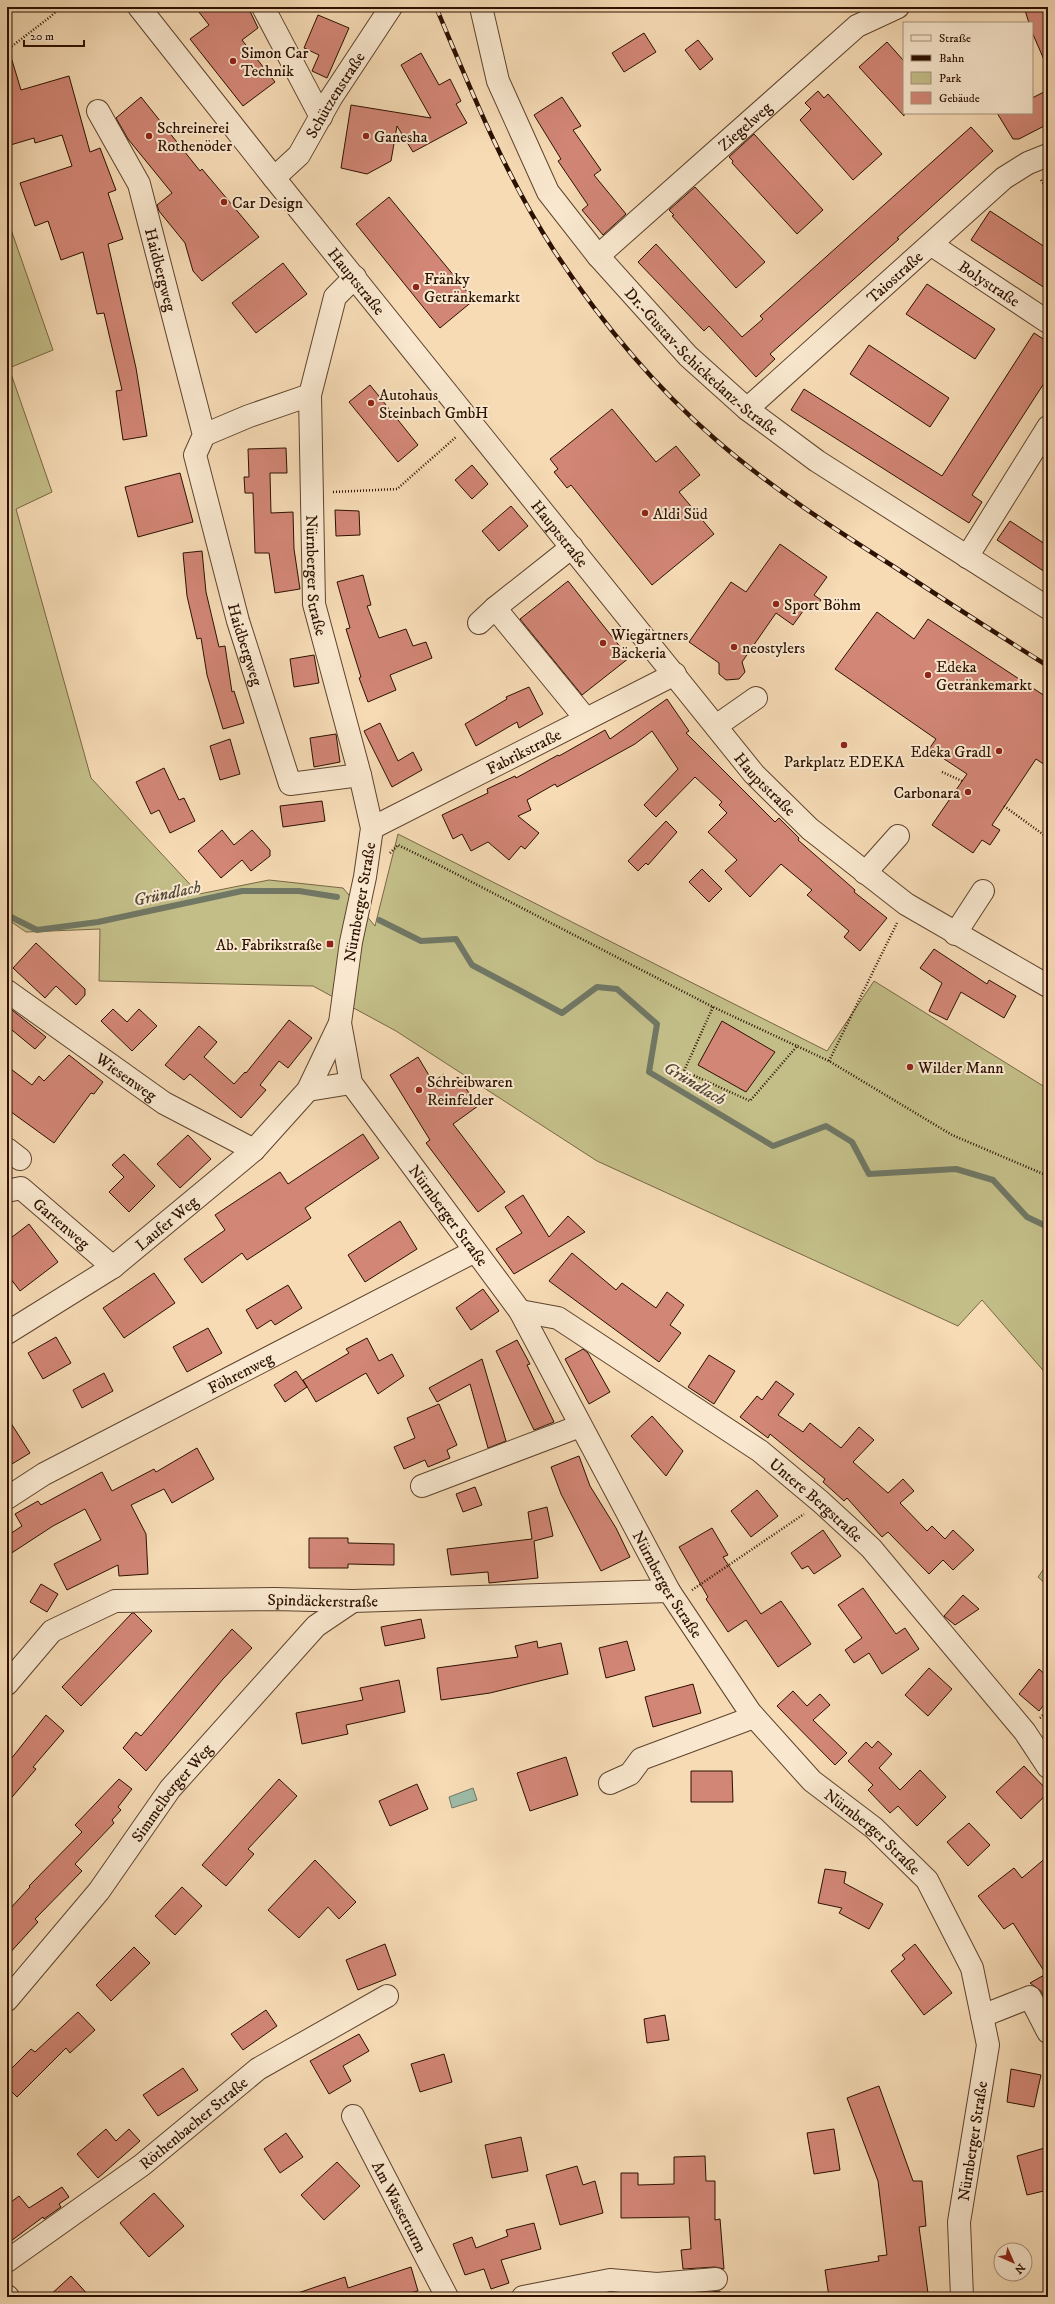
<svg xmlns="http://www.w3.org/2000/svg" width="1055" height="2304" viewBox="0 0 1055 2304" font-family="'IM FELL DW Pica',serif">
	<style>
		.green { fill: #c3be88; stroke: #786744 }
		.water { fill: #9ebca7; stroke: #707764 }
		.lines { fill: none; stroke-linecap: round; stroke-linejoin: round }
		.stream { stroke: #707764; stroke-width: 6 }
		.building { fill: #d28676; stroke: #2c1000 }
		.minor-casing { stroke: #5e432d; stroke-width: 24 }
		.path { stroke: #2c1000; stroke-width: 2.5; stroke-dasharray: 1 2; stroke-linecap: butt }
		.minor { stroke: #f9e8cf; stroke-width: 22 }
		.rail-casing { stroke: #2c1000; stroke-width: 4.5 }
		.rail { stroke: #f9e8cf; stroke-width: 3; stroke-dasharray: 9; stroke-linecap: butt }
		.poi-dot { fill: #8f2418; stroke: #f9e8cf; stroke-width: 1.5 }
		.labels { text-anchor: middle; stroke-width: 4; stroke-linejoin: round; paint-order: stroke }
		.poi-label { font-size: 16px; fill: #2c1000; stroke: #f9e8cf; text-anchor: start }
		.street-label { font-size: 16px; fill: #2c1000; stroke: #f9e8cf }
		.water-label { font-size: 17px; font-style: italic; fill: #544c3a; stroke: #f9e8cf }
	</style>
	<rect width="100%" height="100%" fill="#f6dbb5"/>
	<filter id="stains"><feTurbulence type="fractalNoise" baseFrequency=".005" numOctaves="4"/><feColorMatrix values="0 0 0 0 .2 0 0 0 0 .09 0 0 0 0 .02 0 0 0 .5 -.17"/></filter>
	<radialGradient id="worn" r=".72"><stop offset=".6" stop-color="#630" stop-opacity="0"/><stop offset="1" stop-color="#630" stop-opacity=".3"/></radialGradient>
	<path class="green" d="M7,218L53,350L9,368L52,492L16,509L91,778L199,894L269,880L343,888L375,926L398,834L827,1051L874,981L1048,1089V1376L982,1300L958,1326L597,1161L396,1031L313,986L99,981L100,929L26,932L7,919Z
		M1048,1563V1586L1038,1577Z"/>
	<path class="water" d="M473,1788L477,1800L452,1808L449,1797Z"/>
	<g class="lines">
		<path class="stream" d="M7,915L37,930L98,922L242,891H299L337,897
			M379,920L421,941L456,939L472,965L562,1013L597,987L617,989L657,1024L649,1072L773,1146L826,1126L852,1142L869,1174L956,1169L993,1180L1027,1217L1048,1227"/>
	</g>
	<path class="building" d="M195,7H248L258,28L242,40L275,82L243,106L190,39L209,25Z
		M1024,7H1048V69L1032,32V23H1029Z
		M318,15L349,28L327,78L312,71L319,55L304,48Z
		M644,33L656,52L624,72L612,53Z
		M698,40L713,59L700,70L685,50Z
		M887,42L904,61V116L859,67Z
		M421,53L439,85L450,79L461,101L456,104L467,123L413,152L397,126L391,161L367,174L341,168L351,105L431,118L401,65Z
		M11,57L21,90L69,76L90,152L100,148L116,190L108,193L123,239L108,244L136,368L147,436L123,440L116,391L122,390L104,313L97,314L83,252L61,260L48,221L35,226L20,183L72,166L62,135L35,143L34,138L7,146V58Z
		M1048,90V124L1019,139H1013L997,113H1032V98Z
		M818,91L824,98L828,94L882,154L853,180L800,120L811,109L805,103Z
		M141,97L200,171L202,169L259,237L202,281L193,271L185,243L159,211L157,205L172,193L128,139L116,118Z
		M562,97L581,126L573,130L601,170L594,175L626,214L603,235L582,210L588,205L558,161L561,159L534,115Z
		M971,127L993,151L897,238L899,239L770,354L775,359L756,377L709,326L704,331L638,262L656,244L742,337L763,319L760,316Z
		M754,134L823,210L797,234L732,163L733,161L729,157Z
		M695,187L765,262L736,288L672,216L674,215L669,210Z
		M389,197L474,300L440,328L356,224Z
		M990,211L1048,249V290L971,240Z
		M283,263L307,294L256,333L232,303Z
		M927,284L995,329L975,359L906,314Z
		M1034,333L1048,342V377L972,495L982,502L969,523L791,410L804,389L942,476Z
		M869,345L949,398L930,427L850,374Z
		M370,385L418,445L398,462L349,402Z
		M612,409L656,462L676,446L700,475L679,492L714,534L652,585L571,485L567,488L554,472L558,469L550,459Z
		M286,448L287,473H270L271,513L293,512L294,549L300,589L275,593L269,553H255L253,493H245L244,477H249L248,449Z
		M472,465L488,484L472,499L455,480Z
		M180,473L193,522L138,537L125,487Z
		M511,506L528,526L499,551L482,531Z
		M335,510L359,511L360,535L336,536Z
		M1010,521L1048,546V574L997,540Z
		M780,544L827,577L814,595L821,600L812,612L806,607L793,625L776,613L742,662L745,672L739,679L726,680L719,674V663L689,642L731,582L746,592Z
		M202,551L206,592L219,647L225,646L232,692L234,691L244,723L223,729L207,675L201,638L197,639L187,596L183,553Z
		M363,575L371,605L367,606L379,638L406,629L413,646L426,642L432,658L390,675L396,690L368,702L359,678L361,677L346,629L350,628L337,582Z
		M568,581L629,658L582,695L520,619Z
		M877,612L914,639L928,619L1048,698V767L1036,759L992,825L1000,830L990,845L982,840L973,853L932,825L967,774L929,749L936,739L835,669Z
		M314,655L319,683L294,687L290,659Z
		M529,687L543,714L519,728L517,722L476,746L465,724L507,699L506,697Z
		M667,699L689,731L686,733L775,822L779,818L799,838L798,840L855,890L854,892L887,918L860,951L844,937L849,931L807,895L812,890L781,864L750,897L725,871L737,860L708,832L727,813L719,805L722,802L695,777L656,817L644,805L678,769L652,731L635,744L557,787L555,784L527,800L531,810L518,816L539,833L525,849L521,846L509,860L488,842L471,851L462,834L453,839L442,815L488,793L487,789L515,776L516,778L558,755L559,756L605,730L610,739Z
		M380,723L398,761L413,752L422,770L392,787L364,731Z
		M336,734L340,762L314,767L310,738Z
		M230,739L240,774L220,780L210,746Z
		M164,768L179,800L184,798L195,821L170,833L159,810L151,814L136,782Z
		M322,801L325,821L283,827L280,806Z
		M666,821L677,832L648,865L646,863L638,871L628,861Z
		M222,830L234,845L252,830L270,850V856L251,871L242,860L221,878L198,851Z
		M702,869L722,889L709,902L689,882Z
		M36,943L85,989V995L76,1005L56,986L45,998L13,968Z
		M934,949L987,984L989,980L1016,996L1004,1018L961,992L947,1020L929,1011L942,983L920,968Z
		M7,1006L46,1037L35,1049L7,1026Z
		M113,1009L127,1022L139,1009L157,1026L132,1051L101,1021Z
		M289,1020L312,1038L288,1068L279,1061L260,1085L266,1090L241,1118L190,1074L184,1080L165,1065L199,1026L217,1042L204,1057L234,1084L245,1072L246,1073Z
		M722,1021L775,1052L746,1092L698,1065Z
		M69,1055L103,1082L94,1094L91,1093L54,1143L7,1109V1066L32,1085L39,1076L44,1081Z
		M418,1057L433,1082L444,1074L450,1083L458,1077L478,1106L453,1124L505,1192L478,1212L426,1143L430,1140L390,1075Z
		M363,1134L379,1158L305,1208L311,1218L247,1260L242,1253L202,1283L184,1259L225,1230L215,1215L280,1172L288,1184Z
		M188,1135L211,1159L180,1188L157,1164Z
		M124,1154L155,1186L129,1212L109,1192L124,1177L112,1165Z
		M523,1195L549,1237L568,1216L585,1232L514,1274L496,1249L522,1233L505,1207Z
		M400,1221L417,1249L365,1282L348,1255Z
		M29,1224L58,1262L20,1291L7,1274V1241Z
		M572,1253L616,1290L622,1283L656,1308L667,1292L684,1305L670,1325L681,1333L659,1362L549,1281Z
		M154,1273L175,1303L124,1338L103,1308Z
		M288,1285L302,1308L275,1325L271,1320L257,1329L246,1310Z
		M483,1289L499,1311L471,1330L456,1308Z
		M208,1328L222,1353L187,1372L173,1347Z
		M56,1337L71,1363L43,1379L28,1353Z
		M367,1338L379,1361L392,1354L404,1376L378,1394L366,1373L316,1402L303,1380L349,1353L346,1349Z
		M517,1340L530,1364L527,1365L554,1422L534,1430L496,1351Z
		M583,1349L588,1353L610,1392L589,1404L565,1359Z
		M709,1355L735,1371L714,1404L688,1387Z
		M482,1359L506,1441L488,1448L470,1384L437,1402L429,1388Z
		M296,1371L307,1387L285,1402L274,1385Z
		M104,1373L113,1391L82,1408L73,1390Z
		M776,1381L794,1394L778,1415L803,1432L810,1423L841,1448L859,1427L874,1440L853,1462L888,1493L903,1479L914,1491L900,1503L927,1531L932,1526L945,1539L953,1530L974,1550L953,1570L943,1560L929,1574L888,1532L882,1537L847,1498L844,1501L823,1482L825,1479L770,1434L768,1438L740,1417L757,1396L762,1400Z
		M439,1404L457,1445L447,1450L450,1458L428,1467L425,1460L404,1469L394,1447L415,1438L407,1418Z
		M652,1416L683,1451L666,1476L631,1436Z
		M7,1417L30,1453L7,1467Z
		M197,1448L214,1479L172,1503L164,1489L131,1505L146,1534L148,1574L119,1576L118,1565L67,1590L54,1564L101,1540L85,1509L53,1526L7,1556V1536L22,1526L15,1514L38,1501L41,1505L102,1472L112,1491L154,1469L156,1472Z
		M579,1456L590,1486L616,1528L630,1557L601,1571L561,1494L551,1467Z
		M475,1487L482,1505L463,1512L456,1494Z
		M757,1490L778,1516L751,1537L731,1511Z
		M547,1507L553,1536L534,1541L538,1578L489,1583L488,1572L451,1575L447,1549L532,1539L528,1512Z
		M712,1528L728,1555L723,1557L761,1614L781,1601L811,1644L778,1667L746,1620L728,1632L706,1599L708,1597L679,1547Z
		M823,1530L841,1556L814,1574L808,1566L802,1569L791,1553Z
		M309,1538H348V1543L394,1544V1565L348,1564V1568H309Z
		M41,1584L58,1594L47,1612L30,1602Z
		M863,1588L896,1634L905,1628L919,1649L882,1674L869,1653L854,1663L845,1650L862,1638L838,1605Z
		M963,1595L979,1609L955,1625L944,1616Z
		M132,1613H134L152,1631L81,1706L62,1687Z
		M421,1619L425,1638L385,1646L381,1627Z
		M232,1629L252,1648L223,1679L146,1771L123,1748L136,1732L141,1736Z
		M537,1641L538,1648L561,1643L568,1674L490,1693L441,1700L437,1668L518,1657L515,1646Z
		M627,1641L635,1670L606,1678L599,1648Z
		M929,1668L952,1689L928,1716L905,1695Z
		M1039,1669L1048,1677V1700L1039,1711L1019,1694Z
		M399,1680L405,1712L346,1725L348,1734L302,1744L296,1713L363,1700L360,1688Z
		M693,1684L701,1713L653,1727L645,1697Z
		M793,1691L807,1706L820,1694L830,1705L813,1720L847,1753L835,1765L777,1706Z
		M46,1715L64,1731L33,1767L36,1769L7,1803V1764Z
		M878,1741L892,1754L879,1768L900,1790L920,1770L946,1797L917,1826L898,1806L890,1813L868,1790L873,1785L848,1761L866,1742L872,1748Z
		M566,1757L578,1795L530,1811L517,1773Z
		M1024,1766L1048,1791V1793L1021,1819L996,1792Z
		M691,1771H732L733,1802H691Z
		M119,1779L132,1789L118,1807L121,1810L112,1820L114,1823L75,1864L82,1871L35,1919L38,1922L7,1956V1912L30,1887L29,1886L82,1832L75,1825Z
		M279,1779L297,1796L248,1849L254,1854L226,1886L202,1865Z
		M417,1784L428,1809L390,1826L379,1801Z
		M969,1823L990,1845L968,1866L947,1842Z
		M1048,1856V2005L1041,1991L1030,1983L1046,1974L1013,1923L1004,1929L978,1896L1014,1868L1022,1878Z
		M315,1860L356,1902L339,1919L328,1907L299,1938L268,1910Z
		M825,1869L846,1872L844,1883L883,1904L869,1929L839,1913L842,1908L818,1903Z
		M182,1887L202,1906L175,1935L155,1916Z
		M385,1944L396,1975L358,1990L346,1960Z
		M915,1944L952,1993L924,2015L891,1971L905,1959L902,1955Z
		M134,1947L150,1963L111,2001L96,1985Z
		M266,2010L277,2026L243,2050L231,2034Z
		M78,2012L95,2030L70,2053L66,2048L17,2097L7,2087V2073L31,2049L35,2052Z
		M665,2015L669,2040L647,2043L644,2019Z
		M359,2034L369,2051L343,2066L351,2081L329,2094L310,2061Z
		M444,2054L452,2082L420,2092L411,2064Z
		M183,2068L198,2090L158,2116L143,2095Z
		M1011,2069L1041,2075L1034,2107L1007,2102Z
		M879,2086L913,2181H922L926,2226L919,2227L928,2293L903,2297H829L825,2270L879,2261L878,2256L887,2255L878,2181L847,2098Z
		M106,2129L116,2141L129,2129L140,2141L98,2178L77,2154Z
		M834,2129L840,2170L814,2174L807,2133Z
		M286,2133L303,2157L280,2173L264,2149Z
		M521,2137L528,2171L492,2178L485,2145Z
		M1048,2147V2190L1027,2195L1017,2156Z
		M705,2156L706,2181H715V2220L720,2219L724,2269L715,2267L683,2269L681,2250L691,2249L689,2217L621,2218V2173H638V2185L674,2184V2157Z
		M337,2162L360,2186L324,2220L301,2195Z
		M577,2166L583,2185L595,2181L603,2213L560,2225L546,2175Z
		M62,2187L69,2197L59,2204L61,2207L44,2219L43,2217L7,2244V2205L19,2196L29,2208Z
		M154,2193L184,2226L149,2257L120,2223Z
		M534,2223L541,2249L501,2260L509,2283L491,2289L484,2269L465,2275L453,2244L472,2237L476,2248L508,2236L506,2230Z
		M411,2267L418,2291L394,2297H296L295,2294L345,2277L348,2288Z
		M71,2276L90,2297H48Z
		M720,2291V2297H702V2293Z"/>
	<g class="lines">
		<g class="minor-casing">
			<g id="minor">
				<path id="s1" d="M139,7L274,178L754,774L810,829L906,904L1048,986"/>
				<path d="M263,7L321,117"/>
				<path id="s2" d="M481,7L498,81L548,192L598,256L688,356L747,409L817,461L1048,608"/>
				<path id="s3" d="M98,111L139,184L204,435L195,455L238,621L290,784L360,775"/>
				<path id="s4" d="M274,178L299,155L331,98L391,7"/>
				<path id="s5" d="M932,245L1048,322"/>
				<path id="s6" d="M598,256L857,26L898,7"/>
				<path id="s7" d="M355,277L335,297L310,395L314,604L360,775L372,828L365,877L351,942L340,1023L351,1083L520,1311L669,1591L750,1712L812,1781L874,1828L927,1880L972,1968L988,2045L959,2222L962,2297"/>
				<path id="s8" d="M747,409L1004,178L1028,163L1048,155"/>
				<path d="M204,435L249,416L310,395"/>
				<path d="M967,557L1048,427"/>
				<path d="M495,608L572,547"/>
				<path d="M479,623L495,608L586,719"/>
				<path d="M716,726L756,698"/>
				<path id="s9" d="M372,828L675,674"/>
				<path d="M865,873L898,836"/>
				<path d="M955,934L983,891"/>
				<path id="s10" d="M7,991L164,1103L254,1150"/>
				<path d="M308,1090L351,1083"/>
				<path d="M7,1149L20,1159"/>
				<path id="s11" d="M7,1191L21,1188L113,1267"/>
				<path id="s12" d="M520,1311L558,1318L760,1451L821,1502L871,1548L1025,1732L1048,1767"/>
				<path id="s13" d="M7,1333L113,1267L254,1150L308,1090L340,1023"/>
				<path d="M422,1486L580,1426"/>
				<path id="s14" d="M7,1498L44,1474L475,1251"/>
				<path id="s15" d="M7,1684L52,1631L115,1601L275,1599L353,1601L669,1591"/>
				<path d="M610,1783L630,1774L641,1759L754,1717"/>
				<path id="s16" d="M7,2000L99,1891L170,1789L316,1626L353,1601"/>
				<path d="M982,2016L1030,1997L1048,2032"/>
				<path id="s17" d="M353,2116L447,2297"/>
				<path id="s18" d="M7,2261L142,2165L258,2069L387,1996"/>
				<path d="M7,2296L8,2297"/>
				<path d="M523,2297L610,2280L657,2284L716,2279"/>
			</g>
		</g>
		<path class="path" d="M7,50L50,17L61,7
			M1041,180L1048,189
			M333,492L397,489L456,437
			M942,772L962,781
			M1004,806L1048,838
			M390,853L398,845L437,864L713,1007L829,1061L952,1135L1048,1176
			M713,1007L684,1071L750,1101L798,1045
			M829,1061L897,923
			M692,1590L804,1514
			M1040,1718L1048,1710"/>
		<use href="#minor" class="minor"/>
		<g class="rail-casing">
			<path id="rail" d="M436,7C471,90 504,173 553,249C598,318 652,384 715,439C771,488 833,528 896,568C946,601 997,634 1048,666"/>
		</g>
		<use href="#rail" class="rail"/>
	</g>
	<g class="poi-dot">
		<circle cx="233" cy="61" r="4"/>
		<circle cx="149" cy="136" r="4"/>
		<circle cx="366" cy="136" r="4"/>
		<circle cx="224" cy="202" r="4"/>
		<circle cx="416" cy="287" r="4"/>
		<circle cx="371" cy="403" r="4"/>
		<circle cx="645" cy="513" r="4"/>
		<circle cx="776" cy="604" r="4"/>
		<circle cx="603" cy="643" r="4"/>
		<circle cx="734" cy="647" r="4"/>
		<circle cx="928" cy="675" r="4"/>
		<circle cx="844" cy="745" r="4"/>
		<circle cx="999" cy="751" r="4"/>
		<circle cx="968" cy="792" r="4"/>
		<rect x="326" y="940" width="8" height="8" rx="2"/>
		<circle cx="910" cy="1067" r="4"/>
		<circle cx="419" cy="1090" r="4"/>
	</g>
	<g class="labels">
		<g class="poi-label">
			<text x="241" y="58">Simon Car<tspan x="241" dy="18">Technik</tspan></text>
			<text x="157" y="133">Schreinerei<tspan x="157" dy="18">Rothenöder</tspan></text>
			<text x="374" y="142">Ganesha</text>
			<text x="232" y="208">Car Design</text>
			<text x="424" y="284">Fränky<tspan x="424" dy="18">Getränkemarkt</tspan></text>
			<text x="379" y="400">Autohaus<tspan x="379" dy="18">Steinbach GmbH</tspan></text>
			<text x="653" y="519">Aldi Süd</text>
			<text x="784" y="610">Sport Böhm</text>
			<text x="611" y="640">Wiegärtners<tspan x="611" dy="18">Bäckeria</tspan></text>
			<text x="742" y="653">neostylers</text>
			<text x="936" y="672">Edeka<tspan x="936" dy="18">Getränkemarkt</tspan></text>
			<text x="991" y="757" text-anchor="end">Edeka Gradl</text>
			<text x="844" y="767" text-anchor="middle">Parkplatz EDEKA</text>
			<text x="960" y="798" text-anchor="end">Carbonara</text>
			<text x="322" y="950" text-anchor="end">Ab. Fabrikstraße</text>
			<text x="918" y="1073">Wilder Mann</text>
			<text x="427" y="1087">Schreibwaren<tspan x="427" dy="18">Reinfelder</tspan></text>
		</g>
		<g class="street-label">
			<text dy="6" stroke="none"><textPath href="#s4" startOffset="104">Schützenstraße</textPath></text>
			<text dy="6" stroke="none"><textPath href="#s6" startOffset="196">Ziegelweg</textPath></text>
			<text dy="6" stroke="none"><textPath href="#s3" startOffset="172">Haidbergweg</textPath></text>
			<text dy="6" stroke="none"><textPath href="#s8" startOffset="198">Taiostraße</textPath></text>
			<text dy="6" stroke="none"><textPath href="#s1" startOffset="350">Hauptstraße</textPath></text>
			<text dy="6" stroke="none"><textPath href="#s5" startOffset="69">Bolystraße</textPath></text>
			<text dy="6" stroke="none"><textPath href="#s2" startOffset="427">Dr.-Gustav-Schickedanz-Straße</textPath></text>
			<text dy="6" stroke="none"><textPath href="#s1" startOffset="674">Hauptstraße</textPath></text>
			<text dy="6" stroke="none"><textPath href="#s7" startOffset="310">Nürnberger Straße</textPath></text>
			<text dy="6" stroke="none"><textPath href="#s3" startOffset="561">Haidbergweg</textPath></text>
			<text dy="6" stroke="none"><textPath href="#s9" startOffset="170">Fabrikstraße</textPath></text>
			<text dy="6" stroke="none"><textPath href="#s1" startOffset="998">Hauptstraße</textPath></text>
			<text transform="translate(359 902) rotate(-80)" y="6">Nürnberger Straße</text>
			<text dy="6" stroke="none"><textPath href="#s10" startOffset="147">Wiesenweg</textPath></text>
			<text dy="6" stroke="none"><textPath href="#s7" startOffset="993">Nürnberger Straße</textPath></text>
			<text dy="6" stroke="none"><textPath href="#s11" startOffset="68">Gartenweg</textPath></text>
			<text dy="6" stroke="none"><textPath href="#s13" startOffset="194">Laufer Weg</textPath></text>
			<text dy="6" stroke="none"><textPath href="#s14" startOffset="265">Föhrenweg</textPath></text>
			<text dy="6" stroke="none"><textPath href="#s12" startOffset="355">Untere Bergstraße</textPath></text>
			<text dy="6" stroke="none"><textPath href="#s7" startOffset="1423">Nürnberger Straße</textPath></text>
			<text dy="6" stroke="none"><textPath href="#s15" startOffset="347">Spindäckerstraße</textPath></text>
			<text dy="6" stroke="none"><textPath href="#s16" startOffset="265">Simmelberger Weg</textPath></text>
			<text dy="6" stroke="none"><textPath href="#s7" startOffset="1747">Nürnberger Straße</textPath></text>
			<text dy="6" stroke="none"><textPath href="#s18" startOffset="232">Röthenbacher Straße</textPath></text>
			<text transform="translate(972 2141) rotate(-81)" y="6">Nürnberger Straße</text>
			<text dy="6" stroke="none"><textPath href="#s17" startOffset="102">Am Wasserturm</textPath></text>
		</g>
		<g class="water-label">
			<text transform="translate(167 893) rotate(-12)" y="6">Gründlach</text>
			<text transform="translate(695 1083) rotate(31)" y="6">Gründlach</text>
		</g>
	</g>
	<rect width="1055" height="2304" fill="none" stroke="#f6dbb5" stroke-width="24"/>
	<rect x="8" y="8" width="1039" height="2288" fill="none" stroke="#2c1000" stroke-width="2"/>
	<rect x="12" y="12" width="1031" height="2280" fill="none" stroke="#2c1000"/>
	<rect x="903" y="22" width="130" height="92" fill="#f9e8cf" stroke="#a7927c"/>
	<rect x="911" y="35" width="20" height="6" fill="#f9e8cf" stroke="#a7927c"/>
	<text x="939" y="42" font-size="12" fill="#2c1000">Straße</text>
	<rect x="911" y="55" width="20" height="6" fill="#2c1000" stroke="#a7927c"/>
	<text x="939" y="62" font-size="12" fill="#2c1000">Bahn</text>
	<rect x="911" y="72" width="20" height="12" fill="#c3be88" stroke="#a7927c"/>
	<text x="939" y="82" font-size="12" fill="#2c1000">Park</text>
	<rect x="911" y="92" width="20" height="12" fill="#d28676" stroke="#a7927c"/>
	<text x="939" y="102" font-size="12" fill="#2c1000">Gebäude</text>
	<g transform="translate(1013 2262) rotate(135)"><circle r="19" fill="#f9e8cf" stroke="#a7927c"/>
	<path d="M0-3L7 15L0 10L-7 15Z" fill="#8f2418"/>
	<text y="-6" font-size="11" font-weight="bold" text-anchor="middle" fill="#2c1000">N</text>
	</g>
	<path d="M24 40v6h60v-6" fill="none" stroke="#2c1000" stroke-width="2"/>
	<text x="30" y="40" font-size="12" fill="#2c1000" stroke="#f9e8cf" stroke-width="3" paint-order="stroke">20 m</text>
	<rect width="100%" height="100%" filter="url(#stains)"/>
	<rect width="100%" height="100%" fill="url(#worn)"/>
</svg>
